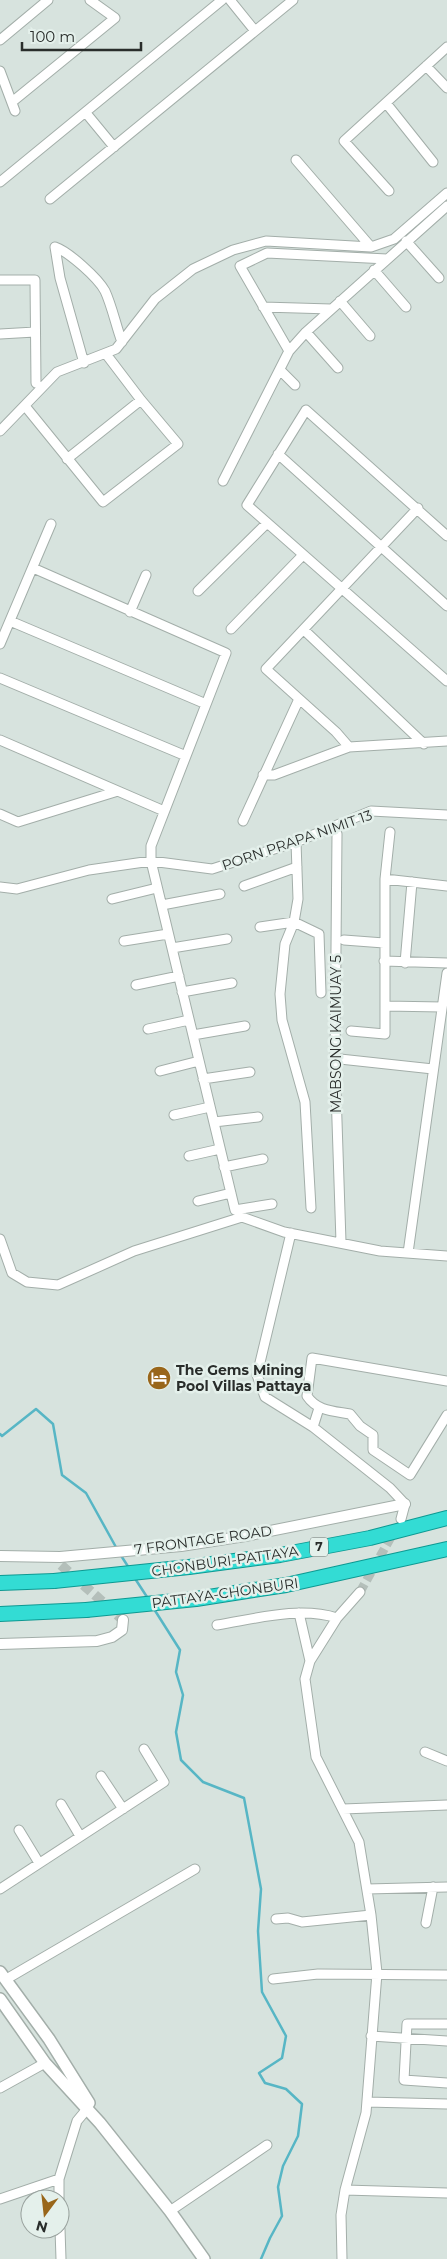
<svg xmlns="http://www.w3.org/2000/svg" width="447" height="2259" viewBox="0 0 447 2259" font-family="Montserrat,sans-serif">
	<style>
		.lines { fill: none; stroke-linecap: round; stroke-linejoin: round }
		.stream { stroke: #57b6c5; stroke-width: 2.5 }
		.minor-tunnel { stroke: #b4bfba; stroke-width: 9; stroke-dasharray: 9 4.5; stroke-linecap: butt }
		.tertiary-tunnel { stroke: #b4bfba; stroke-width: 10; stroke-dasharray: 10 5; stroke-linecap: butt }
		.minor-casing { stroke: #a3aea9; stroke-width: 11 }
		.tertiary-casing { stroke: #a3aea9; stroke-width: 12 }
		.secondary-casing { stroke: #a3aea9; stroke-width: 14 }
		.trunk-casing { stroke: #0e9992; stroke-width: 16 }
		.minor { stroke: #fff; stroke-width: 9 }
		.tertiary { stroke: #fff; stroke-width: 10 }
		.secondary { stroke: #fff; stroke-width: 11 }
		.trunk { stroke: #33dcd4; stroke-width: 14 }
		.trunk-bridge-casing { stroke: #0e9992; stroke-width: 16; stroke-linecap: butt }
		.trunk-bridge { stroke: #33dcd4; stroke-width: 14 }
		.labels { text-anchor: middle; stroke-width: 5; stroke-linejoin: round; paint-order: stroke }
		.shield { fill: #e4f0eb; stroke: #616865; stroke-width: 1 }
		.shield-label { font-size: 12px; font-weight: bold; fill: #292d2b }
		.street-label { font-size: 14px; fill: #292d2b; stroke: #e4f0eb }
		.poi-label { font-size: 14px; font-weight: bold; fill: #292d2b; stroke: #e4f0eb; text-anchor: start }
	</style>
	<rect width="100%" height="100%" fill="#d7e3de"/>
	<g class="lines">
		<path class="stream" d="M0,1434L2,1436L36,1409L53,1424L62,1475L86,1493L117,1549
			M120,1554L129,1568
			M134,1577L149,1600
			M154,1609L180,1650L176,1672L183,1695L176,1732L181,1760L203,1782L244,1798L261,1889L258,1931L262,1992L286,2036L282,2058L259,2073L265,2083L286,2089L302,2104L298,2136L283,2166L278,2187L282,2216L270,2238L261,2259"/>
		<path class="minor-tunnel" d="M360,1592L395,1530"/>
		<path class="tertiary-tunnel" d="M61,1565L123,1620"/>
		<g class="minor-casing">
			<path id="minor" d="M230,0L255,31
				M0,40L48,0
				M426,66L447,88
				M0,71L15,111
				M12,102L115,18L90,0
				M386,103L433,162
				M86,113L114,147
				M296,160L371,247
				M0,182L222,0
				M389,191L344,141L447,47
				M50,199L293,0
				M406,241L439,278
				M374,270L406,307
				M0,280H35L36,383
				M340,301L370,336
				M263,307L331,309
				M306,332L338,368
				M0,334L35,332
				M289,351L240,266L267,253L387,259
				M84,363L60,278L55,247C69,252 98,278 105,291C112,306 116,326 122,342
				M280,370L295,385
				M25,406L103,502L178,444L141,400L106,354
				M0,431L57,372L116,349L155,299L193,269L233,250L266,241L371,247L394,239L447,193
				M278,454L447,606
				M67,459L141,400
				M223,481L289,351L306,332L447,206
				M447,536L306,410L247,505L447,681
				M33,568L226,653L151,846V861L235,1210L272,1204
				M198,591L267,523
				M130,612L146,575
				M10,621L206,704
				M231,629L303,555
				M304,630L424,744
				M0,644L51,524
				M0,678L186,756
				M0,740L164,811
				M349,747L336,732L266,669L418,508
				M263,775H274L349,747L447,741
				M0,814L18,822L118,791
				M243,821L299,699
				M334,826L337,834L335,1061L341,1242
				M296,842L298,899L294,922L285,944L280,994L282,1020L305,1102L311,1208
				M385,879L447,886
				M244,886L297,867
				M0,887L17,889L89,870L151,861L212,869L296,842L371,811L447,815
				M112,899L157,888
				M162,905L220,894
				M260,927L294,922L319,934L321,993
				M344,940L384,943
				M124,941L168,934
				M172,948L227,939
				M384,961L447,963
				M405,963L412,882
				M136,985L179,976
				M182,992L232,983
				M385,1006L442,1007
				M148,1029L189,1020
				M351,1031L385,1034V879L390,832
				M193,1035L245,1026
				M340,1059L433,1069
				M160,1071L199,1061
				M203,1079L250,1072
				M174,1115L210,1107
				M214,1122L258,1117
				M189,1156L220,1149
				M224,1167L263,1159
				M198,1201L231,1193
				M291,1233L257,1375L265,1397L313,1427L390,1488L405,1504L401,1519
				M0,1239L12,1273L27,1282L58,1285L134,1251L242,1217L284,1232L380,1251L447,1256
				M408,1253L447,973
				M447,1381L312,1358L307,1396C317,1411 333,1411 350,1414L360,1426L373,1435V1450L410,1475L447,1415
				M313,1427L319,1408
				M299,1613L310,1661
				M217,1625C255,1619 299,1606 337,1618
				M425,1752L447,1761
				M101,1776L123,1809
				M61,1804L80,1836
				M343,1809L447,1805
				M19,1830L39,1863
				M0,1889L164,1782L144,1749
				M367,1889L447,1887
				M276,1919L288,1918L302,1922L371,1915
				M426,1923L433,1887
				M10,1977L195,1869
				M273,1979L318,1974L447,1975
				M447,2024H407L404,2080L447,2083
				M371,2036L447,2041
				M0,2088L45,2063
				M367,2102L447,2104
				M345,2190L447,2193
				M0,2199L59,2179
				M59,2199V2179L77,2121L87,2109
				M170,2211L267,2145
				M60,2229L61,2259
				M342,2259L341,2215L345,2190L366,2113L377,1973L371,1915L359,1842L316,1757L305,1679L310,1661L337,1618L360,1592"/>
		</g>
		<g class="tertiary-casing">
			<path id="tertiary" d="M0,1556L60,1557L181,1546L245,1536L405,1504
				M0,1644L97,1641L112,1637L122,1630L123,1620"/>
		</g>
		<g class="secondary-casing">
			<path id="secondary" d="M0,1972L49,2039L89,2103
				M0,1999L45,2063L100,2123L170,2211L204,2259"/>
		</g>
		<g class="trunk-casing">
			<path id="trunk" d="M189,1567L280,1555L370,1538L447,1518
				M0,1583L54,1581
				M196,1599L286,1585L447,1549
				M0,1614L86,1610"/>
		</g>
		<use href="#minor" class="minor"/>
		<use href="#tertiary" class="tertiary"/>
		<use href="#secondary" class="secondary"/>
		<use href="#trunk" class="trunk"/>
		<g class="trunk-bridge-casing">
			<path id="trunk-bridge" d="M54,1581L189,1567
				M86,1610L196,1599"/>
		</g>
		<use href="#trunk-bridge" class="trunk-bridge"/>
	</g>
	<defs>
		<g id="hotel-disc" transform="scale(1.25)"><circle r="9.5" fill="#99661a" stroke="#e4f0eb"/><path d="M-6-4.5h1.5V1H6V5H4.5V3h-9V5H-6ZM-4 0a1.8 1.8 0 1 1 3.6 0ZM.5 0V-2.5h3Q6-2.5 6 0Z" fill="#fff"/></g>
	</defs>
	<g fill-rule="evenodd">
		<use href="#hotel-disc" x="159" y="1378"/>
	</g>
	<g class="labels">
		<rect class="shield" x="310" y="1537.5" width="18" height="19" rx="4"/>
		<g class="shield-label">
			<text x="319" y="1551">7</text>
		</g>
		<g class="street-label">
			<text transform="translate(297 840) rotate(-19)" y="5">PORN PRAPA NIMIT 13</text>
			<text transform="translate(336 1034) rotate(-90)" y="5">MABSONG KAIMUAY 5</text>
			<text transform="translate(203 1540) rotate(-8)" y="5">7 FRONTAGE ROAD</text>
			<text transform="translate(225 1561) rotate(-8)" y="5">CHONBURI-PATTAYA</text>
			<text transform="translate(225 1593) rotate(-8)" y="5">PATTAYA-CHONBURI</text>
		</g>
		<g class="poi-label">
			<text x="176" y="1375">The Gems Mining<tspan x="176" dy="16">Pool Villas Pattaya</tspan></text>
		</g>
	</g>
	<g transform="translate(45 2214) rotate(195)"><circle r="24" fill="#e4f0eb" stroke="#99a29e"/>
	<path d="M0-4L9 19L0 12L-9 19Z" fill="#99661a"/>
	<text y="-8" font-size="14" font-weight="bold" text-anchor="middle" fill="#292d2b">N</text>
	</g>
	<path d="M22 42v8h119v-8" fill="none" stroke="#292d2b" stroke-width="2.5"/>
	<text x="30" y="42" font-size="15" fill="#292d2b" stroke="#e4f0eb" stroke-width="4" paint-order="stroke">100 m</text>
</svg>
